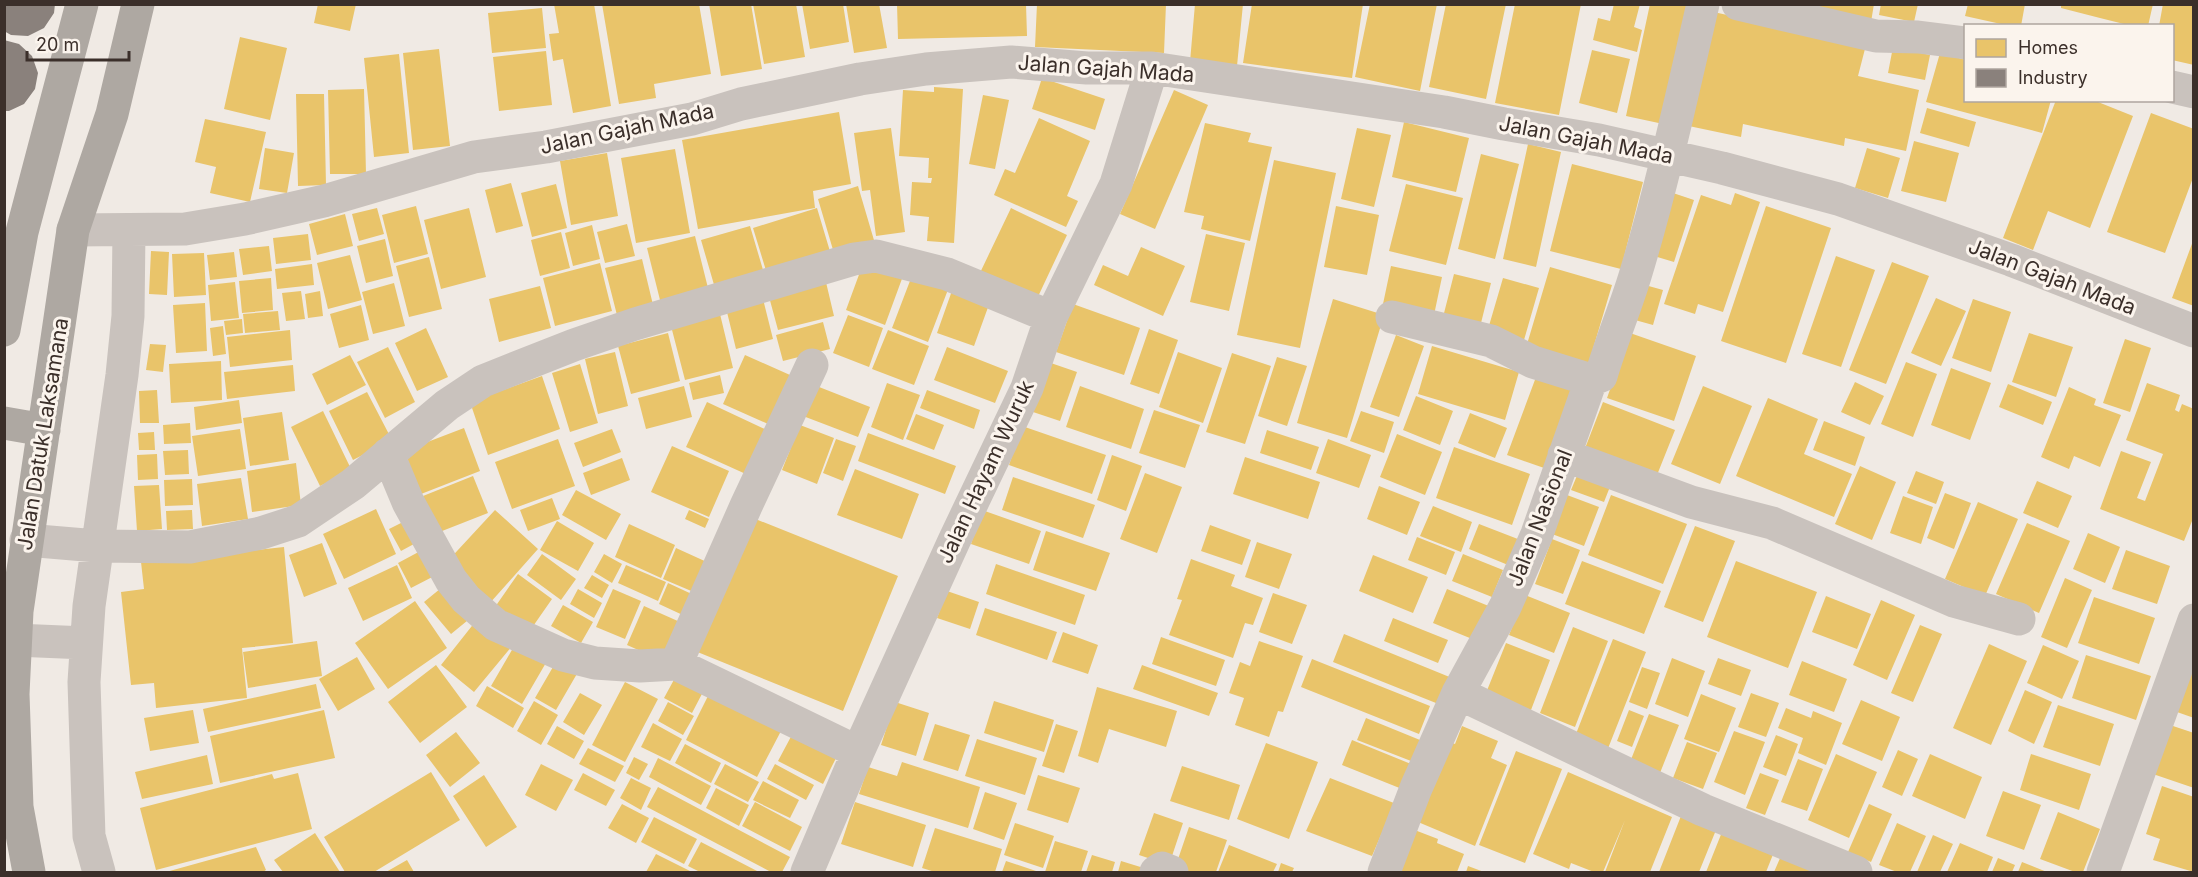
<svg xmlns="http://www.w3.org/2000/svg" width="2198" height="877" viewBox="0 0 2198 877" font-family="Inter,sans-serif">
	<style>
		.homes { fill: #e9c46a }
		.industry { fill: #8a817c }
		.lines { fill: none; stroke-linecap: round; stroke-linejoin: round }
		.minor { stroke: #c9c2bd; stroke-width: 33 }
		.trunk { stroke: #aea8a2; stroke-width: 33 }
		.labels { text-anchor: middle; stroke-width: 6; stroke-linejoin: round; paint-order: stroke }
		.street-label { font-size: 21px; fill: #3b2f2a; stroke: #fbf4ed }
	</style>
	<rect width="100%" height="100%" fill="#f0eae4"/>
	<path class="homes" d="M318,4H356L350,31L314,23Z
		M554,4H594L611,106L573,113L563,59L553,61L549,34L559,33Z
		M602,4H699L711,74L654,84L656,98L619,104Z
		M709,4H751L762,69L721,76Z
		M753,4H796L805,57L764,64Z
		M802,4H843L849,42L810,49Z
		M846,4H879L887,48L854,53Z
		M897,4H1026L1027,36L898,39Z
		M1037,4H1166L1164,53L1035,47Z
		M1195,4H1243L1237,66L1190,62Z
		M1252,4H1363L1352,78L1243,63Z
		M1370,4H1437L1420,91L1355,77Z
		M1446,4H1506L1486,99L1429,87Z
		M1515,4H1581L1559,115L1495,103Z
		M1614,4H1640L1634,27L1642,30L1637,52L1593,40L1598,18L1610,21Z
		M1650,4H1694L1668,125L1626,116Z
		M1820,4H1874L1871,22L1818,11Z
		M1881,4H1918L1914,22L1879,15Z
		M1968,4H2025L2021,26H2010L1965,16Z
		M2061,4H2153L2148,26H2132L2100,18L2061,8Z
		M2163,4H2194V65L2172,60V26H2159Z
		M542,8L546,48L492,53L488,13Z
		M1709,11L1866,45L1858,76L1919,90L1906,151L1845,138L1844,146L1743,124L1741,137L1684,125Z
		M240,37L287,48L270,120L224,109Z
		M1893,47L1930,55L1925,80L1888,73Z
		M439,49L450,146L413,150L403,53Z
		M1592,50L1630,59L1617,113L1579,103Z
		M546,51L552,105L499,111L493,57Z
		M1940,53L1966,60V100H2051L2042,133L1926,102Z
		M399,54L409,153L374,157L364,58Z
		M1042,78L1105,99L1095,130L1032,109Z
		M934,87L963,89L954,243L927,241L929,217L910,215L912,182L931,183L932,178H928L929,158L899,156L903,90L934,92Z
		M364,89L366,174H330L328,90Z
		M1174,90L1208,105L1155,229L1120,214Z
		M296,94H324L326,185L298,186Z
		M983,95L1009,100L995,169L969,164Z
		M2056,100H2093L2133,116L2090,228L2048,211L2033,250L2003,238Z
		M1927,108L1976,122L1969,147L1920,133Z
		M839,112L851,184L813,191L815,208L698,229L682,140Z
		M2151,113L2194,129V175L2165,253L2107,232Z
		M1039,118L1090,141L1067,196L1078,201L1066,227L994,195L1005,169L1015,173Z
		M205,119L266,132L250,202L210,193L216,167L195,162Z
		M1404,122L1469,138L1456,192L1392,177Z
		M1205,123L1251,133L1248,142L1272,147L1250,241L1201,229L1204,216L1184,212Z
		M891,128L905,232L876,236L870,190L862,191L854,133Z
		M1357,128L1391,135L1374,207L1341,199Z
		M1914,141L1959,153L1946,202L1901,191Z
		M1528,144L1561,152L1536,267L1503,259Z
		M265,148L294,153L287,193L259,189Z
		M1867,148L1900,158L1888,198L1855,188Z
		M675,149L690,233L636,243L621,158Z
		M607,153L618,216L571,225L560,161Z
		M1481,154L1519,164L1495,259L1458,249Z
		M1274,160L1336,173L1300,348L1237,335Z
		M1572,164L1643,182L1621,269L1550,251Z
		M511,183L523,226L496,233L485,190Z
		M556,184L567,228L532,237L521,193Z
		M1406,184L1463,198L1446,265L1389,251Z
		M858,186L876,247L836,260L818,199Z
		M1673,193L1694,200L1674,262L1654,256Z
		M1735,193L1760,202L1723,312L1698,304L1695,314L1664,304L1701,195L1731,205Z
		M416,206L428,254L394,263L382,215Z
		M1336,206L1379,215L1367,275L1324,267Z
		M1766,206L1831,228L1786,363L1721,341Z
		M377,208L384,234L359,241L352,214Z
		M469,208L486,277L441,289L424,220Z
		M817,208L832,258L768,277L753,228Z
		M1011,208L1067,235L1035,303L978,277Z
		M345,214L353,246L317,255L309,224Z
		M627,224L635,256L605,263L597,232Z
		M592,225L600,259L573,266L565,233Z
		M750,226L766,280L717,295L701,240Z
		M561,232L570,268L540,276L531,240Z
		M308,234L311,260L276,264L273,238Z
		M1206,234L1245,243L1229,311L1190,302Z
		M695,236L710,296L662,308L647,248Z
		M385,239L393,276L366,283L357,246Z
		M2193,241H2194V306L2172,298Z
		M269,246L272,271L243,275L239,249Z
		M1141,247L1185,266L1163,316L1094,285L1103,265L1128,276Z
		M151,251L169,252L167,295L149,294Z
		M234,252L237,277L210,280L207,255Z
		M204,253L206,295L174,297L172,254Z
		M350,255L362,300L328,309L317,263Z
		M1836,256L1875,270L1841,367L1802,354Z
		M429,257L442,309L409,317L396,266Z
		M642,259L654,309L618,319L605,268Z
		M864,261L903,276L885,325L846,310Z
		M1892,262L1929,276L1886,384L1849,370Z
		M600,263L612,311L555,326L543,278Z
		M312,264L314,285L277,289L275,269Z
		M1391,266L1442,277L1434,315L1383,304Z
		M1550,267L1612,285L1587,369L1525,351Z
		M913,273L949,287L928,342L892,328Z
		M1454,274L1491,283L1479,331L1442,321Z
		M271,278L273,310L242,313L239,281Z
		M825,278L834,316L778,330L768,293Z
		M1503,278L1539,288L1522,347L1486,336Z
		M235,282L239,318L211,321L208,285Z
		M394,283L405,326L373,334L362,292Z
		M954,285L991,299L974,346L937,333Z
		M1645,285L1663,290L1653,325L1635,320Z
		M540,286L551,328L499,342L489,299Z
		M301,291L305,319L286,321L282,293Z
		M320,291L323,316L308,318L305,294Z
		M1936,298L1966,311L1941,366L1911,353Z
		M763,299L773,339L736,349L726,308Z
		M1333,299L1384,315L1347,438L1297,423Z
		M1973,299L2011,312L1991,372L1952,358Z
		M205,303L207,351L176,353L173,305Z
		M1073,304L1140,328L1124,375L1056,352Z
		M361,305L369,340L339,348L330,314Z
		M278,311L280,330L245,333L243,314Z
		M720,314L733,368L685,380L671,326Z
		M848,315L883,328L869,367L833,353Z
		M242,319L243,333L226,335L224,321Z
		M823,322L830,349L783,361L776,335Z
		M223,326L226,354L213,356L210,328Z
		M426,328L448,377L417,391L395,343Z
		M1149,329L1178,340L1159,394L1130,384Z
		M290,330L292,360L230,367L227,337Z
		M888,330L929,346L914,385L872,369Z
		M668,333L680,381L631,394L618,346Z
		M1630,333L1696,356L1674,421L1607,398Z
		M2029,333L2073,347L2056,397L2012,382Z
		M1396,335L1424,346L1399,417L1370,407Z
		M2125,339L2151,348L2130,412L2103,403Z
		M150,344L166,345L163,372L146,370Z
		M1432,346L1519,372L1505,420L1418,394Z
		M388,347L415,402L385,418L357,362Z
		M947,347L1008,371L995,403L934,380Z
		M615,352L628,406L598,414L585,359Z
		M1178,352L1222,368L1203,423L1159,407Z
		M1232,353L1271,366L1245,444L1206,432Z
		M350,355L366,385L327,405L312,374Z
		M745,355L799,379L777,428L723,404Z
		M1277,357L1307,366L1287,426L1258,416Z
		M221,361L222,400L171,403L169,364Z
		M1045,361L1077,372L1060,421L1027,410Z
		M1906,362L1937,374L1913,437L1881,424Z
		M580,364L598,423L570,432L552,373Z
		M293,365L295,391L227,399L224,372Z
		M1951,368L1991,383L1970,440L1931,425Z
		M1539,369L1578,384L1547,469L1507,455Z
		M720,375L724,393L693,400L689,383Z
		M542,376L560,429L488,455L470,402Z
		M1855,382L1884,396L1870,425L1841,412Z
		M887,383L920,395L903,440L871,427Z
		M2147,383L2180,395L2175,410L2179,412L2182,404L2194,409V516L2184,541L2100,509L2121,451L2151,462L2137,498L2145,501L2163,454L2126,440Z
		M2008,384L2052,402L2043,425L1999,407Z
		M814,385L870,407L858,437L803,416Z
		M684,386L692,417L646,429L638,398Z
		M1080,386L1144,409L1131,449L1066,427Z
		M1703,386L1752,406L1720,484L1671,464Z
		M2069,387L2096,399L2094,405L2121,415L2100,467L2074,456L2069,469L2041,457Z
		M157,390L159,423H140L139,391Z
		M927,390L980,410L974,429L920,408Z
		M367,392L392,440L353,460L329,411Z
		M1416,396L1453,411L1440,445L1403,430Z
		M1768,398L1818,419L1804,454L1852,474L1834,517L1736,476Z
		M239,400L242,423L196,430L194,407Z
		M707,402L769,431L748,475L686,447Z
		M1603,402L1675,430L1655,480L1584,451Z
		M1154,410L1200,425L1185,468L1139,453Z
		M323,411L352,471L320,486L291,427Z
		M1361,411L1394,422L1384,453L1350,441Z
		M282,412L289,460L250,466L243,418Z
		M1470,413L1507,428L1495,458L1458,443Z
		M916,414L944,425L934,450L906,439Z
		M1824,421L1865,437L1855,466L1813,450Z
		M190,423L191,443L164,444L163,425Z
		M800,425L834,438L817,484L782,470Z
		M1022,426L1106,455L1092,494L1009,465Z
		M464,428L480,471L421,494L404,451Z
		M240,429L246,469L198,476L192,436Z
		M612,429L621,452L583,467L574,443Z
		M1267,430L1319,447L1311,470L1260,453Z
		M154,432L155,450H139L138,433Z
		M868,433L956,466L945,494L858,461Z
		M1397,434L1442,452L1425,495L1380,477Z
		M558,439L575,486L512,509L495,462Z
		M836,439L856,446L843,481L823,473Z
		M1328,439L1371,455L1359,488L1316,473Z
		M672,446L729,471L709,517L651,492Z
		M1454,447L1530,474L1512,525L1436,498Z
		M188,450L189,474L165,475L163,451Z
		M157,454L158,479L138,480L137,455Z
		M1112,455L1142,466L1126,511L1097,500Z
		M1245,457L1320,482L1308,519L1233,494Z
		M622,458L630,480L591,495L583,473Z
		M296,463L301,505L252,512L247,471Z
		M1581,466L1613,479L1604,502L1571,490Z
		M1860,466L1896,482L1872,540L1835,524Z
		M855,469L919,494L902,539L837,515Z
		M1916,471L1944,482L1936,504L1907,493Z
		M1145,473L1182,487L1157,553L1120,539Z
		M473,476L488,513L437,533L423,496Z
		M1013,477L1095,505L1083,538L1002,510Z
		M241,478L248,519L202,526L197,484Z
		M192,479L193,505L165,506L164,480Z
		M2037,481L2072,496L2058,528L2023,513Z
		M159,485L162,529L137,531L134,486Z
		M1379,486L1420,502L1407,535L1367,519Z
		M576,490L621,514L606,540L562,515Z
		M1945,493L1971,503L1954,549L1927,538Z
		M1567,495L1599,507L1584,546L1552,534Z
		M1611,495L1687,524L1663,584L1588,555Z
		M1903,496L1933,507L1921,544L1890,533Z
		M552,498L560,519L528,531L520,510Z
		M1978,502L2018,519L1985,596L1945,579Z
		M1433,506L1472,522L1461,552L1420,536Z
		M376,509L396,554L344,579L323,534Z
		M192,510L193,529L167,530L166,511Z
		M495,510L538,549L489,604L445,564Z
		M689,510L709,519L705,528L685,519Z
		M982,510L1041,531L1029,564L971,544Z
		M748,516L898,576L843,711L695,651Z
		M413,517L425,538L401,551L389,529Z
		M557,521L594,543L578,571L540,550Z
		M2027,523L2070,541L2039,613L1996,594Z
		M629,524L675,545L661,578L615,557Z
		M1479,524L1523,541L1513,567L1469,549Z
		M1210,525L1251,540L1242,565L1201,551Z
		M1695,526L1735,541L1703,622L1664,607Z
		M1046,531L1110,553L1096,591L1033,570Z
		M2088,533L2120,547L2105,583L2073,569Z
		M1417,537L1455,552L1446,575L1408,560Z
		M1552,539L1580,550L1563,594L1535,584Z
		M1257,542L1292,554L1279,589L1245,577Z
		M322,543L337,584L304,597L289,555Z
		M284,547L293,643L242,648L247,698L156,708L154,683L131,685L121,592L144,589L141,562Z
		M426,548L440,573L411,588L398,563Z
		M676,548L709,563L696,593L663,579Z
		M2126,550L2170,566L2157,604L2112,589Z
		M542,554L576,579L561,600L527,575Z
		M604,554L622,564L612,583L594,572Z
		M1463,554L1503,570L1492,597L1452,581Z
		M1373,555L1428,577L1413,613L1359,591Z
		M1191,559L1235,575L1231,586L1263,598L1253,625L1245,623L1233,658L1169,635L1182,600L1177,599Z
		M1582,561L1661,591L1644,634L1565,604Z
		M1736,561L1817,592L1788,668L1707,637Z
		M996,564L1085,595L1075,625L986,594Z
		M397,565L412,598L363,621L348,588Z
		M626,565L666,582L658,601L618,583Z
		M518,574L552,599L529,632L495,607Z
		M592,575L609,585L602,598L584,588Z
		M2065,578L2092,590L2067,648L2041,637Z
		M668,583L696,596L687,617L659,604Z
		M446,584L473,616L451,634L424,602Z
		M578,589L602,603L594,618L570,604Z
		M613,589L641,601L625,639L596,627Z
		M1447,589L1496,609L1482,643L1433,623Z
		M947,591L979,602L970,629L937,618Z
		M1273,593L1307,605L1292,644L1259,632Z
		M1525,595L1570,613L1554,653L1509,635Z
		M1826,596L1871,614L1857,649L1812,632Z
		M2094,597L2155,618L2139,664L2078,643Z
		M1881,600L1915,615L1887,680L1853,665Z
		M415,601L447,648L388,689L355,643Z
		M563,605L593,622L581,643L551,626Z
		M644,606L680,622L663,661L627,645Z
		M985,608L1057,632L1047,660L976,635Z
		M479,617L513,645L474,692L441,665Z
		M1393,618L1448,640L1438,663L1384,641Z
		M1920,625L1942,634L1913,702L1891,693Z
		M1573,627L1608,641L1575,727L1540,713Z
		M1063,632L1098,645L1088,674L1052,662Z
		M1344,634L1452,678L1441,705L1333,662Z
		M1161,637L1225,660L1216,686L1152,664Z
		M1613,639L1646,652L1607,751L1574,739Z
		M317,641L322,676L248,688L243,652Z
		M1259,641L1303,656L1283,712L1278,711L1269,737L1235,725L1244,698L1229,693L1240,662L1250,666Z
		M516,643L547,661L522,704L491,686Z
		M1506,643L1550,660L1531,710L1486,693Z
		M1989,644L2027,661L1991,745L1953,728Z
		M2043,645L2079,661L2062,699L2027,683Z
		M2086,655L2151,676L2136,720L2072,698Z
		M357,657L375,689L338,711L319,679Z
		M1672,658L1705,671L1688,717L1655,704Z
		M1718,658L1751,670L1741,696L1708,684Z
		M1312,659L1430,706L1419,734L1301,687Z
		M557,660L578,672L556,710L535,698Z
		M1802,661L1847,679L1834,712L1789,695Z
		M436,665L467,707L420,743L388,702Z
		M1142,665L1218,693L1209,716L1133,689Z
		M1642,667L1660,673L1647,709L1629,702Z
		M2191,670L2194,671V718L2177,712Z
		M676,676L704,690L692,713L664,698Z
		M625,682L658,699L625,762L592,745Z
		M316,684L321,708L208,732L203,709Z
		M487,686L524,708L513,728L476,706Z
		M1097,687L1177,711L1166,747L1109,729L1098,763L1078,756Z
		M2025,690L2052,702L2034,744L2008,731Z
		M580,693L602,705L584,735L563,722Z
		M1751,693L1779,703L1766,737L1738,727Z
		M709,694L781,731L757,777L686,740Z
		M1701,694L1736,708L1719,752L1684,739Z
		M1861,700L1900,717L1882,761L1842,744Z
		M534,701L558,715L541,745L517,731Z
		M994,701L1054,720L1044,752L984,733Z
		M668,702L694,716L683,735L658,721Z
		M895,702L929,713L916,756L881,745Z
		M2058,705L2114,724L2100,766L2043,747Z
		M1786,708L1811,718L1813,711L1842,723L1826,765L1798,753L1803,738L1778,728Z
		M193,710L199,743L150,751L144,718Z
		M324,710L335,758L220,783L210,736Z
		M1629,710L1644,716L1632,747L1617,741Z
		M1649,714L1679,725L1660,773L1630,762Z
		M1366,718L1420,740L1411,761L1357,740Z
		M653,723L682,739L670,761L641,747Z
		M935,724L970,735L958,771L923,760Z
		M1056,724L1078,731L1064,773L1042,766Z
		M2167,724L2194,733V788L2150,773Z
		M557,726L584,741L574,759L547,744Z
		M1462,726L1498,741L1491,758L1507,765L1475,846L1418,822L1450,742L1455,744Z
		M794,731L838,754L823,784L778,761Z
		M1734,731L1765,742L1745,795L1714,782Z
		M456,732L480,763L450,787L426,755Z
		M1776,735L1798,744L1786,776L1763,767Z
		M977,739L1037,758L1025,795L965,776Z
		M1352,740L1411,764L1402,789L1342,765Z
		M1687,742L1717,753L1703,789L1673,778Z
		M1266,743L1318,762L1289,839L1237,819Z
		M685,744L721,763L711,783L675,763Z
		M588,748L624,766L615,782L579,764Z
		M1898,750L1918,759L1902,796L1882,787Z
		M1516,751L1562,769L1525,863L1479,845Z
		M1836,754L1877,772L1849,838L1808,820Z
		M1930,754L1982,777L1965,819L1912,796Z
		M2031,754L2091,774L2079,810L2020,790Z
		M207,755L213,784L142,799L135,772Z
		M634,757L648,764L639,780L626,773Z
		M658,758L711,786L701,805L649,777Z
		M1798,759L1823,769L1807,811L1781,802Z
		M902,762L980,787L968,828L859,794L868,767L897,776Z
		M541,764L573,780L556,811L525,795Z
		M725,764L759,782L748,802L714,784Z
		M775,764L814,785L806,800L767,779Z
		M1182,766L1240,785L1229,820L1170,801Z
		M431,772L460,820L374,872H345L324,837Z
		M1568,772L1672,817L1650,872H1605L1625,820L1603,872H1594L1571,863L1569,869L1533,854Z
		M298,773L312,829L156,870L140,808L272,774L274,779Z
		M583,773L615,790L606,806L574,790Z
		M1760,773L1779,780L1765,815L1746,808Z
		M484,775L517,827L486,847L453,796Z
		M1038,775L1080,788L1068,823L1027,810Z
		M631,778L651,788L641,810L620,798Z
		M1330,778L1399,805L1381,835L1372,856L1306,831Z
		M763,781L799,800L790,818L753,800Z
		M2162,786L2194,797V872L2153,860L2160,839L2146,834Z
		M658,787L790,857L782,872H771L647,807Z
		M716,788L749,805L739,826L706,808Z
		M2003,791L2041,805L2024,850L1986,836Z
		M985,792L1017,803L1004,840L973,829Z
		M755,802L802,827L790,851L742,826Z
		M855,802L926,825L913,867L841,844Z
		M622,804L649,818L636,843L608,828Z
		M1869,804L1892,814L1871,862L1848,852Z
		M2058,812L2100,829L2083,872H2075L2040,859Z
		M1154,813L1183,823L1169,865L1139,855Z
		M1681,816L1716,830L1699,872H1659Z
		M654,817L697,839L684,864L641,842Z
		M1015,823L1054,836L1043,868L1004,855Z
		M1897,823L1926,836L1910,872H1897L1879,865Z
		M1189,827L1227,840L1216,872H1188L1175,868Z
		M935,828L1002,849L995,872H935L922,868Z
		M1412,829L1438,839L1437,843L1464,854L1457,872H1394Z
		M1722,832L1774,852L1766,872H1706Z
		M315,833L340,872H283L274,860Z
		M1933,835L1953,844L1940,872H1917Z
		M1055,841L1088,851L1081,872H1045Z
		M701,842L759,872H700L688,866Z
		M1960,843L1993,857L1987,872H1947Z
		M1229,845L1277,864L1273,872H1218Z
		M256,847L266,870L263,872H166Z
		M656,854L692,872H646Z
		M1092,855L1115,862L1112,872H1086Z
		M1781,856L1824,872H1774Z
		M1998,858L2015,865L2012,872H1992Z
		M407,860L414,872H386Z
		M1006,861L1039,872H1002Z
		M1121,861L1147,869L1145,872H1118Z
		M2022,862L2047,872H2018Z
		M1281,863L1294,868L1292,872H1278Z
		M1468,866L1484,872H1466Z"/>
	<path class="industry" d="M4,4H55L54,13L44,28L28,36L11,35L4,31Z
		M4,40L19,44L32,56L38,73L35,89L24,104L9,111H4Z"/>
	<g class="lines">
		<path class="minor" d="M1738,4L1876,36L1918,37L1966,43
			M2172,87L2194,92
			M73,230L185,229L245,219L324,201L474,157L546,147L692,119L741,104L860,79L926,69L1011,62L1087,68H1152L1444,112L1504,124L1599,140L1722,168L1838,199L2011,260L2194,331
			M1392,317L1491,341L1533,362L1591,380
			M388,454L408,502L451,580L466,599L496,625L563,655L595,663L640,666L676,664L858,752
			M1564,455L1691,502L1772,523L1954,601L2019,619
			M26,540L97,546L190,547L261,533L298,521L353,484L447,405L483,381L574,345L635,324L854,259L876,256L947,274L1051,317
			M15,640L86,643
			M676,664L746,506L812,365
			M1458,693L1703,810L1856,872
			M99,872L89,836L84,682L89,606L122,375L128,316L129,230
			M807,872L858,752L954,541L1027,388L1051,317L1116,184L1152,68
			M1156,872L1162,868L1172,872
			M1384,872L1416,788L1458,693L1505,607L1537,534L1591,380L1601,376C1611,342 1625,309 1635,276C1662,187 1682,95 1703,4
			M2103,872L2194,620"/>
		<path class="trunk" d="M4,330L22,232L82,4
			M4,423L44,430
			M29,872L17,807L13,694L17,611L73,230L112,114L138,4"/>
	</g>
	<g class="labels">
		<g class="street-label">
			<text transform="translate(1106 69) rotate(4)" y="7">Jalan Gajah Mada</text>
			<text transform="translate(627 129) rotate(-12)" y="7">Jalan Gajah Mada</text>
			<text transform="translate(1586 140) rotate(11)" y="7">Jalan Gajah Mada</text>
			<text transform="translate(2052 277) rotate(21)" y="7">Jalan Gajah Mada</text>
			<text transform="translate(43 434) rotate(-81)" y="7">Jalan Datuk Laksamana</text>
			<text transform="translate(986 472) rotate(-65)" y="7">Jalan Hayam Wuruk</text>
			<text transform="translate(1540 518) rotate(-69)" y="7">Jalan Nasional</text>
		</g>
	</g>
	<rect width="2198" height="877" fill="none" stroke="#3b2f2a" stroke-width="12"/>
	<rect x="1964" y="24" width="210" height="78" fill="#fbf4ed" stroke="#aea59f" stroke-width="1.5"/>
	<rect x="1976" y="39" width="30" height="18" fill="#e9c46a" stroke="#aea59f" stroke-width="1.5"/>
	<text x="2018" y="54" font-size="18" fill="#3b2f2a">Homes</text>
	<rect x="1976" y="69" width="30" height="18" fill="#8a817c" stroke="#aea59f" stroke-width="1.5"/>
	<text x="2018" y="84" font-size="18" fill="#3b2f2a">Industry</text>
	<path d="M27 51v9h102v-9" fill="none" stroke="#3b2f2a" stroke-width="3"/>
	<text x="36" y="51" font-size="18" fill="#3b2f2a" stroke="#fbf4ed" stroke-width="4.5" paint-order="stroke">20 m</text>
</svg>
